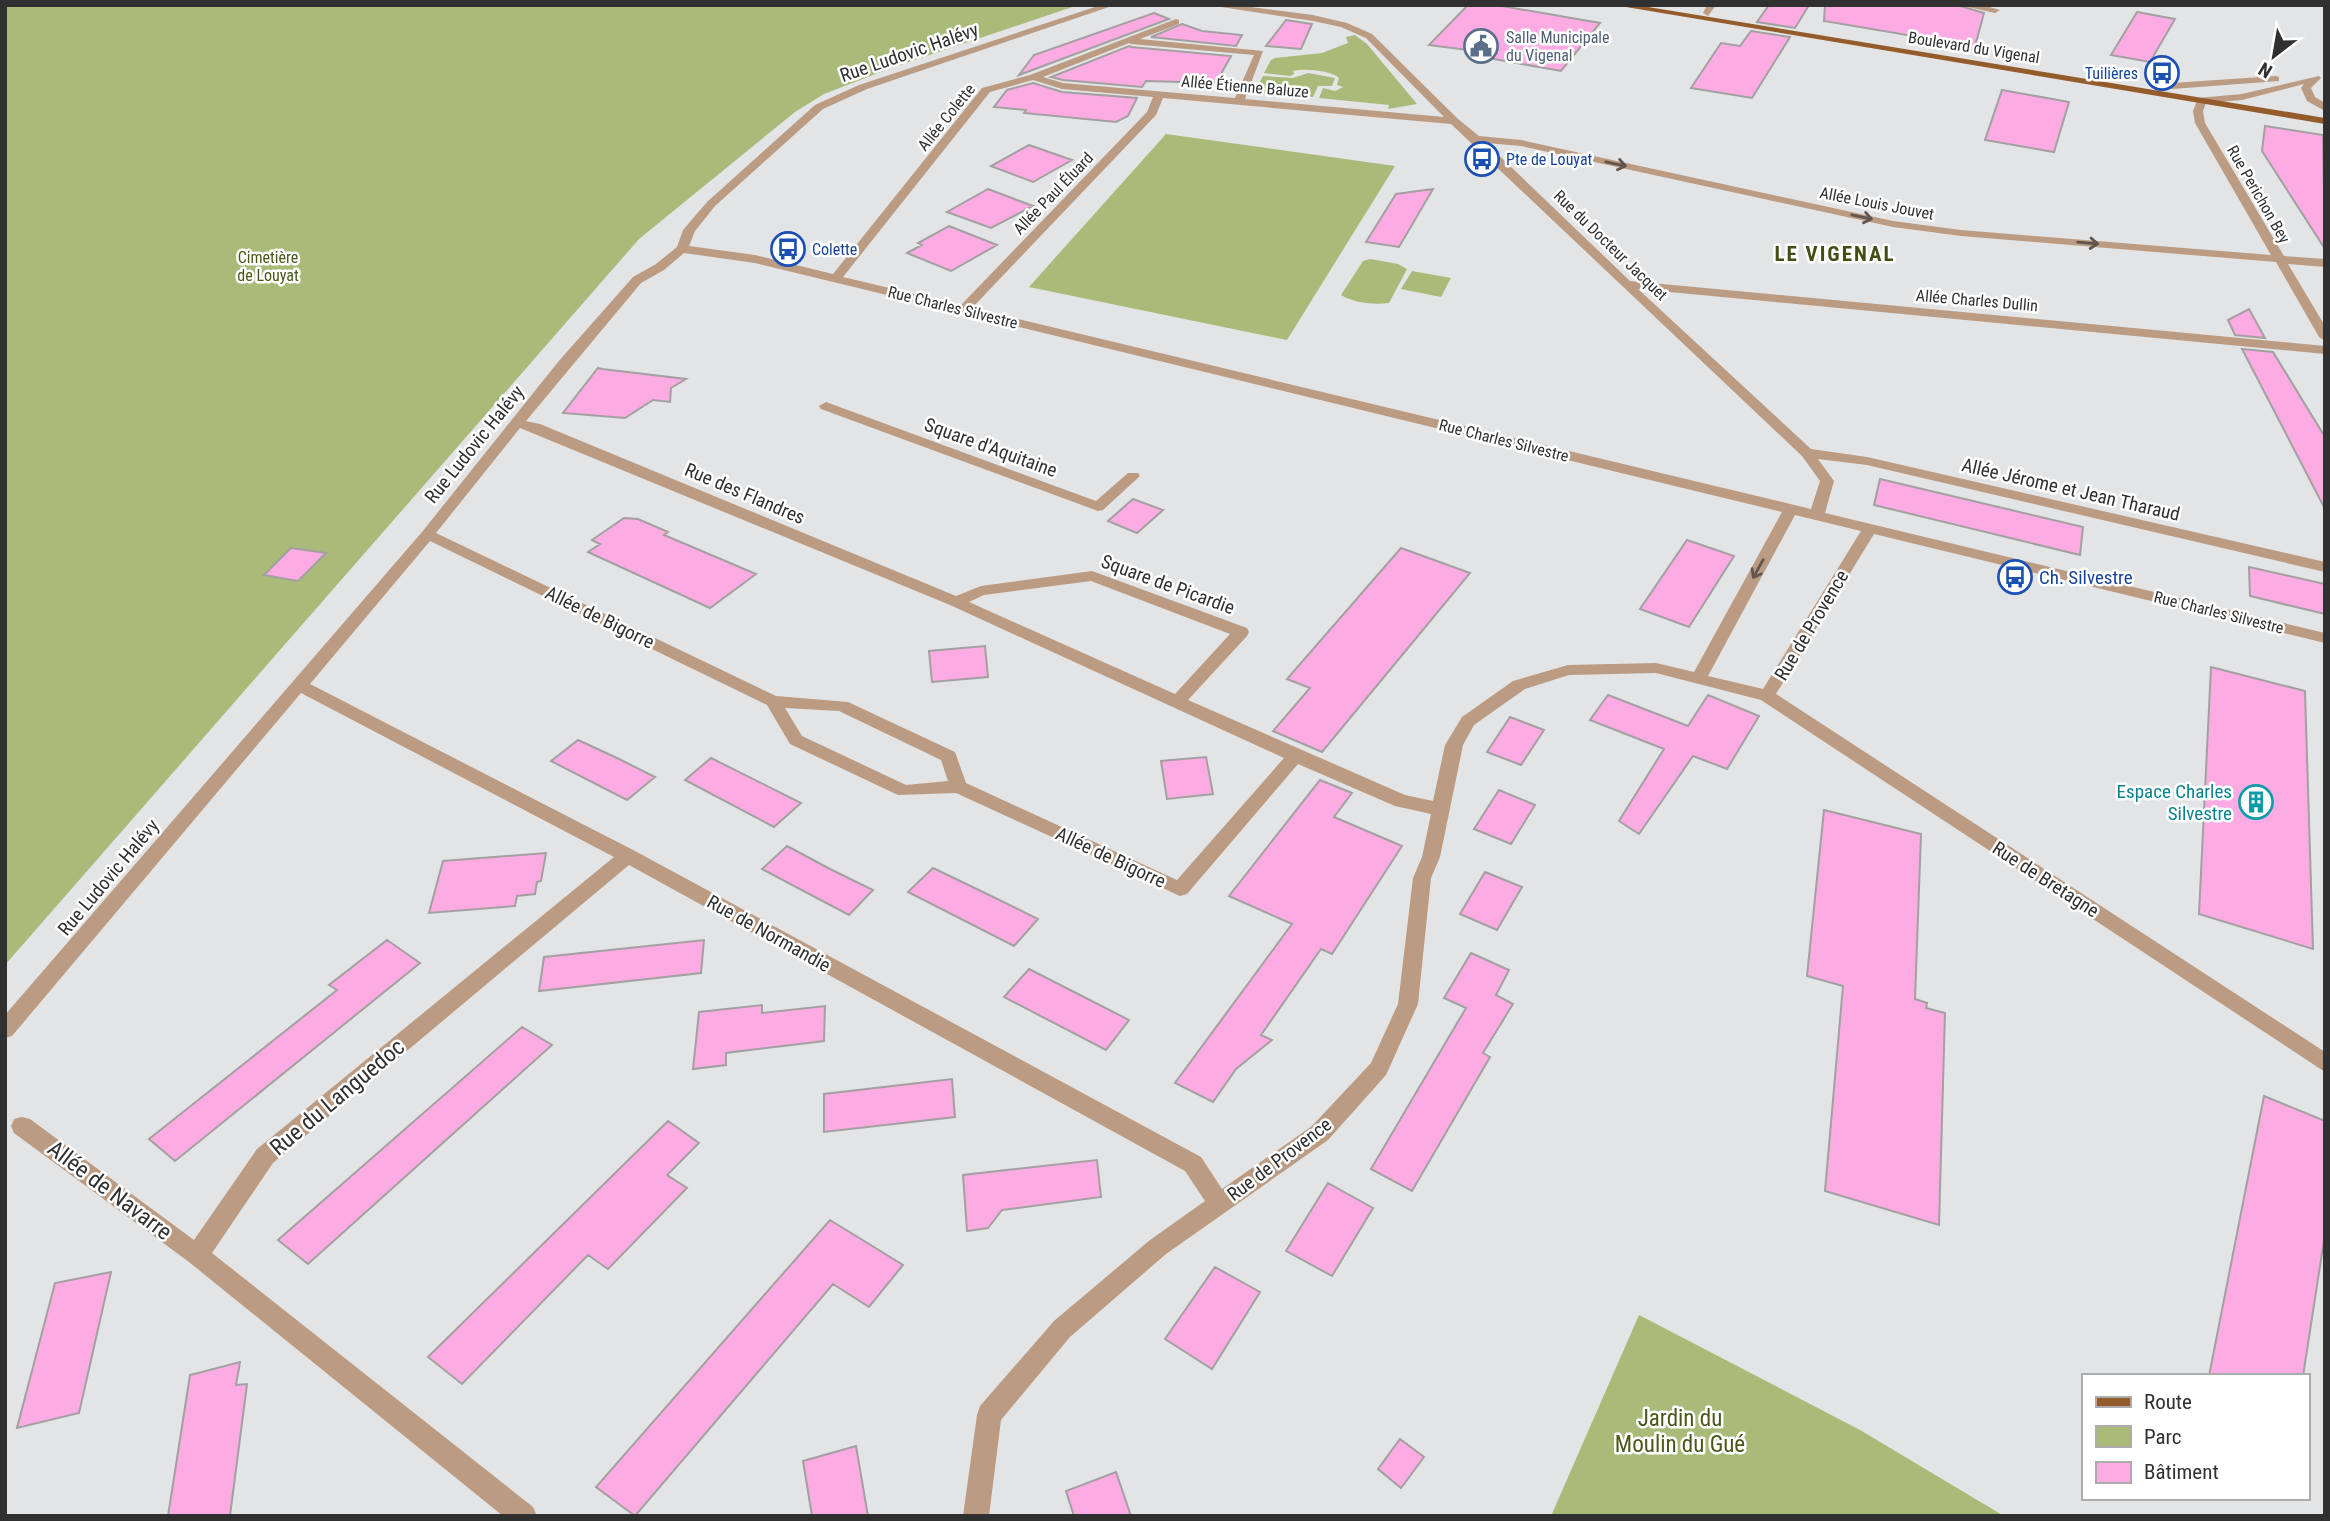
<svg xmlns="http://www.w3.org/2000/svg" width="2330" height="1521" viewBox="0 0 2330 1521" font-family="'Roboto Condensed',sans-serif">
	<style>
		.green { fill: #a9ba79 }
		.building { fill: #fcace2; stroke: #a2a0a1; stroke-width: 2 }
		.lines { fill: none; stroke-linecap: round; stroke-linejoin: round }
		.minor { fill: #bb9b82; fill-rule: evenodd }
		.major { fill: #945c2b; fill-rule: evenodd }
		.oneway { stroke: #61554d }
		.labels { text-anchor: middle; stroke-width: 5; stroke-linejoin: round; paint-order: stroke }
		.far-service-label { font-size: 16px; fill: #4e5e75; stroke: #fff; text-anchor: start }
		.far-street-label { font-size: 16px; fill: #303031; stroke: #fff }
		.far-transit-label { font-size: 16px; fill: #164399; stroke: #fff; text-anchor: start }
		.far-park-label { font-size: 16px; fill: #4a5719; stroke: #fff }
		.street-label { font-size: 19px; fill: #303031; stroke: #fff }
		.transit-label { font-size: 19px; fill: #164399; stroke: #fff; text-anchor: start }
		.culture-label { font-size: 19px; fill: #0d838f; stroke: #fff; text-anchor: end }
		.far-district-label { font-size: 21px; font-weight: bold; letter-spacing: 2px; fill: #444d14; stroke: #fff }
		.near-street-label { font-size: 23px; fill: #303031; stroke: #fff }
		.near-park-label { font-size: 23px; fill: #4a5719; stroke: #fff }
	</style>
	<rect width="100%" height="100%" fill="#e3e4e5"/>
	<path class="green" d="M5,5H1078L891,68L824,94L795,112L639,239L5,965Z
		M1355,35L1367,44L1417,104L1388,109L1389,105L1319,98L1323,88L1335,91L1343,87L1337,85L1339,78C1331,70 1303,68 1293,71L1294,74L1290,76L1264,73L1271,60L1275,58L1322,53L1348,43L1346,37Z
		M1308,73L1335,78L1332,86H1318L1313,97L1255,92L1263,76L1293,78Z
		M1166,134L1395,166L1287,340L1029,287Z
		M1370,259L1398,264L1407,269L1389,303C1373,305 1355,303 1341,295L1363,261Z
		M1412,271L1451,278L1441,297L1401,289Z
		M1639,1315L1860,1430L2004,1516H1551Z"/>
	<path class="building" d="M1468,5H1496L1600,23L1561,71L1466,54L1468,50L1429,45Z
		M1769,5H1809L1795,28L1757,22Z
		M1825,5H1957L1984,13L1974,50L1936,44L1937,40L1824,21Z
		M2137,12L2175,19L2150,62L2111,55Z
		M1154,13L1169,19L1019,75L1034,55Z
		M1286,20L1312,24L1301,49L1266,46Z
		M1182,24L1202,31L1242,35L1236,46L1151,37Z
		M1751,31L1790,37L1752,98L1691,88L1721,43L1740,46Z
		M1129,46L1131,47L1231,56L1216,83L1146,81L1142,87L1063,80L1051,77Z
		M1033,83L1062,92L1137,98L1128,116L1116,122L1024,113L1026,110L994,107L1007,90Z
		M2002,90L2069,102L2054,152L1985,140Z
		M2265,126L2323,135L2325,249L2262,151Z
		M1029,145L1072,160L1033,182L991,166Z
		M988,189L1033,206L991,228L947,212Z
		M1433,189L1399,247L1366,242L1396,194Z
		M949,226L997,245L951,271L907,253L922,245L918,243Z
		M2249,309L2265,338L2235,335L2228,320Z
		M2242,349L2273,352L2325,437V509Z
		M598,368L602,369L686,379L671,388L670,402L653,400L625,418L563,413Z
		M1880,479L2083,527L2080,555L1874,505Z
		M1133,499L1163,510L1137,533L1108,521Z
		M624,518L638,519L668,532L664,535L756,574L710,608L588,552L600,544L592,540Z
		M1687,540L1734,556L1689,627L1640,609Z
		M291,548L326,553L298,581L264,575Z
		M1401,548L1470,573L1322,752L1273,731L1310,688L1287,679Z
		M2249,567L2325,584V614L2250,596Z
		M985,646L988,677L932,682L929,651Z
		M2211,667L2305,691L2313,949L2199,914Z
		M1608,695L1688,726L1708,695L1759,716L1727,769L1693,756L1639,834L1619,821L1664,749L1590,720Z
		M1510,717L1544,730L1521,765L1487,752Z
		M578,740L617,758L655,777L627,800L551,761Z
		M1206,757L1213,794L1167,799L1161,761Z
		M711,758L801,803L774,827L685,780Z
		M1320,780L1352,793L1334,817L1402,846L1332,954L1321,949L1261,1035L1272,1040L1236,1069L1213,1102L1175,1083L1292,924L1229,896Z
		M1499,790L1535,805L1511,844L1474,829Z
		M1824,810L1921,834L1915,999L1927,1003L1926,1008L1945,1013L1939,1225L1825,1191L1843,986L1807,976Z
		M787,846L830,869L873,890L849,915L762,869Z
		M546,853L541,881L537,882L535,894L517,896L515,906L429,913L443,861Z
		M933,868L985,893L1038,919L1014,946L908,892Z
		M1485,872L1522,887L1497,930L1460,914Z
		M387,940L420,963L175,1161L149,1139L337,990L329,985Z
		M704,940L701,973L539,991L544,957Z
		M1471,953L1509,970L1496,995L1513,1004L1483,1053L1490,1057L1412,1191L1371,1169L1466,1008L1444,998Z
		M1029,969L1078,994L1129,1020L1106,1050L1004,997Z
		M762,1005V1013L825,1006L824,1041L726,1053V1065L693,1069L699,1012Z
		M522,1027L552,1045L308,1264L278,1240Z
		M952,1079L955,1117L824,1132V1094Z
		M2264,1096L2325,1121V1234L2303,1376H2209Z
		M668,1121L699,1143L667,1175L687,1188L608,1269L588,1255L462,1384L428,1357Z
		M1097,1160L1101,1197L1002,1210L988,1228L967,1231L963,1175Z
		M1328,1183L1373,1208L1332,1276L1286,1251Z
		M830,1220L903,1265L869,1307L833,1284L635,1516L596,1487Z
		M1215,1267L1260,1292L1212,1369L1165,1339Z
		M111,1272L79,1413L17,1428L55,1283Z
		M240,1362L236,1385L247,1384L230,1516H168L190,1375Z
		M1400,1439L1424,1457L1401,1488L1378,1469Z
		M856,1446L868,1516H812L803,1461Z
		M1116,1472L1131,1516H1074L1066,1491Z"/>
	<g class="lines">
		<path class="minor" d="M1101,5H1115L867,89L823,109L715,206L695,231L689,246L755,255L833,274L982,88L1030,75L1176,19L1179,20V24L1140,39L1263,51L1245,99L1444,117L1366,38L1341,27L1313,21L1208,5H1235L1313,15L1347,23L1372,34L1458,119L1479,136L1521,140L1893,221L1961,230L2271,255L2195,123L2193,111L2198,98L2242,94L2319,76L2321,78L2311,88L2315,97L2325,103V111L2307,101L2301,88L2304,84L2242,100L2206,103L2203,111L2205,123L2284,256L2325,259V267L2288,264L2325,326V341L2319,337L2276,262L1961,236L1893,227L1521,146L1486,143L1630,281L2325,346V354L1638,289L1811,449L1867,457L2325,562V572L1867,465L1818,459L1834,481L1825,513L2325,633V643L1874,534L1776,694L2325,1052V1072L1761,700L1656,673L1569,675L1525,689L1474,725L1463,745L1440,857L1431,878L1418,1004L1386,1075L1328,1140L1166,1254L1070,1337L1001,1420L989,1516H963L977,1415L980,1406L1054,1321L1150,1240L1205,1201L1185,1171L629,865L273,1163L212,1253L533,1507L537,1516H503L189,1262L14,1133L11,1126L14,1119L22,1117L30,1119L194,1240L257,1149L614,857L301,693L12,1036L5,1038V1015L422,532L558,362L633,277L656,264L677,247L683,230L707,202L815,105L859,85ZM1129,43L1131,44L1254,55L1235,98L1063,83L1043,77ZM1033,80L1062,89L1153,97L1147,112L961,305L843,277L990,92ZM1163,98L1451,124L1802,456L1820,481L1811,509L972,308L1156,115ZM684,253L755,263L1782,512L1694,672L1656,663L1568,665L1513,681L1462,717L1445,745L1433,801L1405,795L1188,700L1247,636L1249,632L1247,628L1092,571L981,586L956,596L540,424L526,421L641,283L664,270ZM520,428L950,605L1284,758L1177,880L966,783L955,752L848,702L776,696L436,533ZM1795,515L1861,531L1763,689L1708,676ZM430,541L767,705L790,744L898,795L956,793L1180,896L1187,894L1298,764L1395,806L1431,814L1422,857L1413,878L1398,1004L1371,1063L1312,1126L1222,1189L1201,1157L635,851L310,684ZM1091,581L1230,634L1175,694L969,602L984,595ZM785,708L839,711L941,760L948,781L906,785L802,736Z
			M1707,5H1716L1708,16L1703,13Z
			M1959,5H1982L2000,10L1995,13Z
			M2276,76L2279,77V81L2172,89L2167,86L2172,83Z
			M826,402L1096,501L1128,473H1138L1140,476L1103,510L1098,511L821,409L819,406Z"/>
		<path class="major" d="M1614,5H1636L2325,118V124Z"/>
	</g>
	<defs><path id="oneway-shaft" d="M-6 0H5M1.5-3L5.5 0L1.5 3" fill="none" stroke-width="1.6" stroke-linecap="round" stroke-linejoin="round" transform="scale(1.75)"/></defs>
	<g class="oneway">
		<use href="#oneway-shaft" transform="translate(1616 164) rotate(12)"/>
		<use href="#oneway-shaft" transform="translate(1862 217) rotate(12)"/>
		<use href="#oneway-shaft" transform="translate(2088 243) rotate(5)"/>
		<use href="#oneway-shaft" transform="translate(1758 569) rotate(119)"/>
	</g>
	<defs>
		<g id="civic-ring" transform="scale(1.75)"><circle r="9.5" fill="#fff" stroke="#5c6f8a" stroke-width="1.5"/><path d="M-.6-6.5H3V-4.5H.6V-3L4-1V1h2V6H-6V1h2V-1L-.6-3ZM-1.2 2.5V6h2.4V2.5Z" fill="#5c6f8a"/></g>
		<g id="bus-ring" transform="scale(1.75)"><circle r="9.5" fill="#fff" stroke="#1a4fb4" stroke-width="1.5"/><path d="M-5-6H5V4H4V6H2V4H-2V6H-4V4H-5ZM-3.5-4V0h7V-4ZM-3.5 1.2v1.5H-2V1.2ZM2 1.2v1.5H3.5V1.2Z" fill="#1a4fb4"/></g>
		<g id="building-ring" transform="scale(1.75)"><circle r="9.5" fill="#fff" stroke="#0f9aa8" stroke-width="1.5"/><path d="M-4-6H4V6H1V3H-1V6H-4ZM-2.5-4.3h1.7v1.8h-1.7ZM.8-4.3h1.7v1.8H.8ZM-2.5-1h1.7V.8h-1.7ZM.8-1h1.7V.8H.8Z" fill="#0f9aa8"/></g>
	</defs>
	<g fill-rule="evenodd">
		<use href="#civic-ring" x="1481" y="46"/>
		<use href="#bus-ring" x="2162" y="73"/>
		<use href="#bus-ring" x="1482" y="159"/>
		<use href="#bus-ring" x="788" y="249"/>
		<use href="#bus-ring" x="2015" y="577"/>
		<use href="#building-ring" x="2256" y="802"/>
	</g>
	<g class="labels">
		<g class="far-service-label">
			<text x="1506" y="43">Salle Municipale<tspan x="1506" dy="18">du Vigenal</tspan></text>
		</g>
		<g class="far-street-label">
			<text transform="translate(1974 47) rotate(9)" y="6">Boulevard du Vigenal</text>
			<text transform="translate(1245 86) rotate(5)" y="6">Allée Étienne Baluze</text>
			<text transform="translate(946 117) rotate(-51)" y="6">Allée Colette</text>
			<text transform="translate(1053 193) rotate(-46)" y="6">Allée Paul Éluard</text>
			<text transform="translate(2259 194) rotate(60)" y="6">Rue Perichon Bey</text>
			<text transform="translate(1877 203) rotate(11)" y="6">Allée Louis Jouvet</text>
			<text transform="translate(1611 245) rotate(44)" y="6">Rue du Docteur Jacquet</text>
			<text transform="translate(1977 300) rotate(5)" y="6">Allée Charles Dullin</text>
			<text transform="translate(953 307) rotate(14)" y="6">Rue Charles Silvestre</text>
			<text transform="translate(1504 440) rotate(14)" y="6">Rue Charles Silvestre</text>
			<text transform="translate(2219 612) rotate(14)" y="6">Rue Charles Silvestre</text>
		</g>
		<g class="far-transit-label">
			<text x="2138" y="79" text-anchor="end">Tuilières</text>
			<text x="1506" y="165">Pte de Louyat</text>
			<text x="812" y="255">Colette</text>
		</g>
		<g class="far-park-label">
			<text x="268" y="263">Cimetière<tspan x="268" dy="18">de Louyat</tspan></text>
		</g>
		<g class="street-label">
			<text transform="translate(909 52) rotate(-19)" y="7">Rue Ludovic Halévy</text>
			<text transform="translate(474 444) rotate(-51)" y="7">Rue Ludovic Halévy</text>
			<text transform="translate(991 447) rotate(20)" y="7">Square d'Aquitaine</text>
			<text transform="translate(2071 489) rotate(13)" y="7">Allée Jérome et Jean Tharaud</text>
			<text transform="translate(745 493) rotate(23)" y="7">Rue des Flandres</text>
			<text transform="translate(1168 584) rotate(20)" y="7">Square de Picardie</text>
			<text transform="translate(600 617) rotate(26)" y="7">Allée de Bigorre</text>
			<text transform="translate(1811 625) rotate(-59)" y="7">Rue de Provence</text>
			<text transform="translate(1111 857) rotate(25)" y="7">Allée de Bigorre</text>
			<text transform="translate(108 877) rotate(-50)" y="7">Rue Ludovic Halévy</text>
			<text transform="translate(2046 879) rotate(33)" y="7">Rue de Bretagne</text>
			<text transform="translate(769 933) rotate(29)" y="7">Rue de Normandie</text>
			<text transform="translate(1279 1159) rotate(-37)" y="7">Rue de Provence</text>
		</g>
		<g class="transit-label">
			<text x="2039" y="584">Ch. Silvestre</text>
		</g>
		<g class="culture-label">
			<text x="2232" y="798">Espace Charles<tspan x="2232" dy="22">Silvestre</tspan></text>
		</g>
		<g class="far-district-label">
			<text x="1835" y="261">LE VIGENAL</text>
		</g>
		<g class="near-street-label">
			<text transform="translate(337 1097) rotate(-40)" y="8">Rue du Languedoc</text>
			<text transform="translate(110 1190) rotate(37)" y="8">Allée de Navarre</text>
		</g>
		<g class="near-park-label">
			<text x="1680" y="1426">Jardin du<tspan x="1680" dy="26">Moulin du Gué</tspan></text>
		</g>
	</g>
	<rect width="2330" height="1521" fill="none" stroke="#303031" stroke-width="14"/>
	<rect x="2082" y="1374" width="228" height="126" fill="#ffffff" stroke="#acacad" stroke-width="2"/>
	<rect x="2096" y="1397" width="35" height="10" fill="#945c2b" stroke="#acacad" stroke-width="2"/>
	<text x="2144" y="1409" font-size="21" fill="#303031">Route</text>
	<rect x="2096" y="1426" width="35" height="21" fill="#a9ba79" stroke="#acacad" stroke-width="2"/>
	<text x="2144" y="1444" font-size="21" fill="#303031">Parc</text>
	<rect x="2096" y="1462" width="35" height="21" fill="#fcace2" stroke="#acacad" stroke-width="2"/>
	<text x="2144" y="1479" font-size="21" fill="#303031">Bâtiment</text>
	<g transform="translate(2274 56) rotate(211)" stroke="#ffffff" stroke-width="5" paint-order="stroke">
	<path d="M0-5L12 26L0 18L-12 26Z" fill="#303031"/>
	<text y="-10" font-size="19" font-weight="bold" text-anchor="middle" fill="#303031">N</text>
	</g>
</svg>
